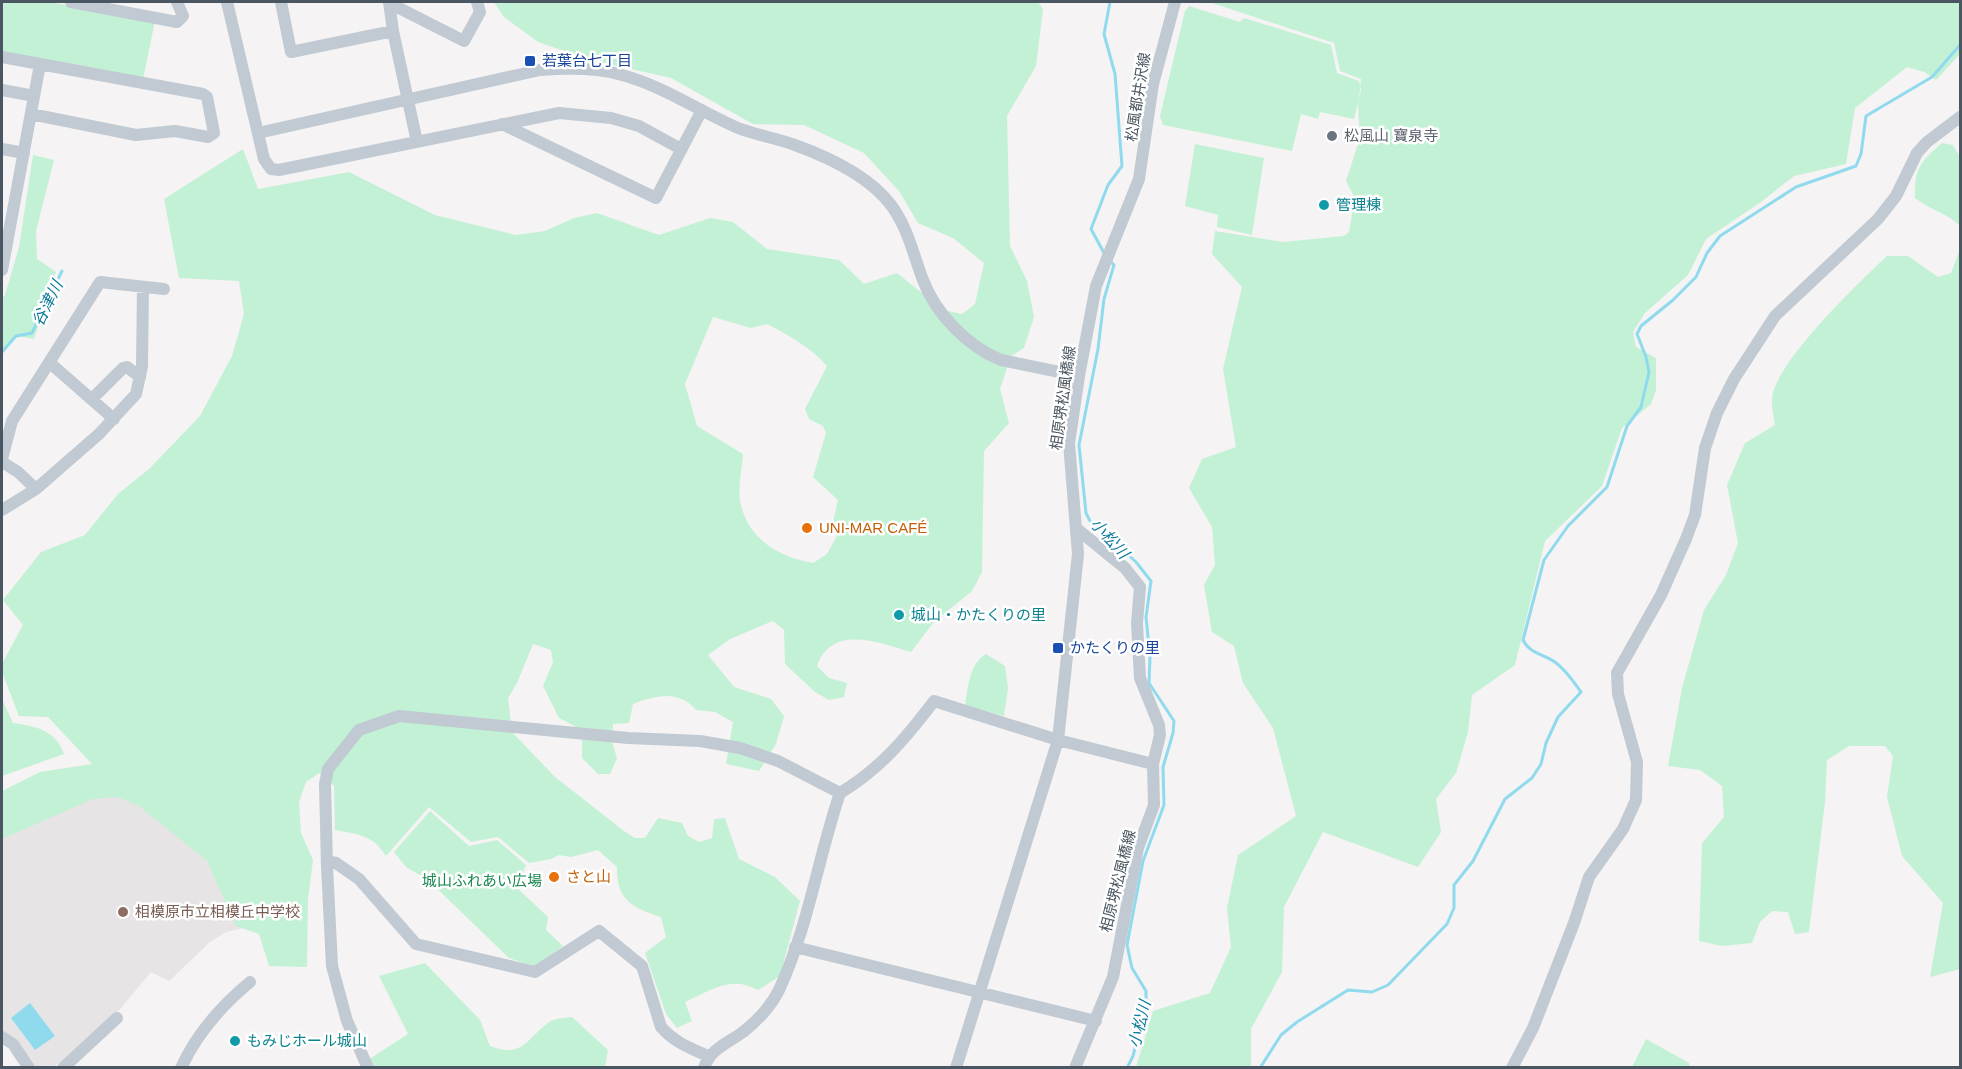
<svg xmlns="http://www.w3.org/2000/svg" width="1962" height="1069" viewBox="0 0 1962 1069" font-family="Arial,'Noto Sans JP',sans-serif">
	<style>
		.education { fill: #e6e4e5 }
		.green { fill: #c3f1d5; fill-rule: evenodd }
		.water { fill: #90daee }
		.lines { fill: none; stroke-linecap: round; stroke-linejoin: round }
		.stream { stroke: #90daee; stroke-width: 3 }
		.minor { stroke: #c1cad2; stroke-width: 12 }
		.transit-dot { fill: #1a4fb4; stroke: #fff; stroke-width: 2 }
		.worship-dot { fill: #6b7280; stroke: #fff; stroke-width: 2 }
		.culture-dot { fill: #0f9aa8; stroke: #fff; stroke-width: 2 }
		.food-dot { fill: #e8710a; stroke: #fff; stroke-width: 2 }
		.education-dot { fill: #8d6e63; stroke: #fff; stroke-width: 2 }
		.labels { text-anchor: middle; stroke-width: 5; stroke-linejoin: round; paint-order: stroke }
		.transit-label { font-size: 15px; fill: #164399; stroke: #fff; text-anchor: start }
		.street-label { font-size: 15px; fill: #4a5661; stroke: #fff }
		.worship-label { font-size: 15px; fill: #5b616d; stroke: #fff; text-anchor: start }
		.culture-label { font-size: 15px; fill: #0d838f; stroke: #fff; text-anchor: start }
		.food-label { font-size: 15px; fill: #c56008; stroke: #fff; text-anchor: start }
		.park-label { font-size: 15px; fill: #17864f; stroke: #fff }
		.education-label { font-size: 15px; fill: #785e54; stroke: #fff; text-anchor: start }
		.water-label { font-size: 16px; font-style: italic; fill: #0c7c9b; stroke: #fff }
	</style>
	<rect width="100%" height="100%" fill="#f5f3f3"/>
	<path class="education" d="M117,782L220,848L247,927L226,932L210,942L169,981L151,972L106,1026L69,1058L52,1067H34L17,1041L2,1031V830Z"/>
	<path class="green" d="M2,2H49L155,21L143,79L2,51Z
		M494,2H1038L1043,9L1036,66L1007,116L1010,246L1027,281L1034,317L1024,348L1011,356L1000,389L1009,423L984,451L982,572L972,591L933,623L911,652C880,643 832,623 817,666L829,678L847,683L844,697L829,700L815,692L785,664L784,630L773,621L730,639L708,655L734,687L771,699L784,716L776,744L759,771L726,764L733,722L715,712L696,710C678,689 655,696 633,704L629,723L613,724L612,742L617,758L610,774H598L582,758V730L559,718L543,686L553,662L551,650L533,644L517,683L508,698L512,732L555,777L624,831L635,838H645L658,818L682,823L688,836L699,842L712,838L714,819L725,818L739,859L775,877L800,901L780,976L758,990C730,975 712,990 685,1002L692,1021L677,1028L666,1014L645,953L666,937L661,917C633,908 616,900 617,867L598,850L571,857L559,855L551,859L529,863L498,837L471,842L429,807L386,856C372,834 359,835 335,830L334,786L319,773L306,782L299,802L301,833L313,860L308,899L307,967L269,966L259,934L236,926L207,861L139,806L118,797L93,799L2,839V791L40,772L92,764L48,717L19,716L2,672V664L23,625L3,600L41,552L85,535L118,494L149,469L200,416L232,356L244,314L239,281L179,278L164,199L243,149L258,189L349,172L435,215L516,235L545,231L574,218L597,213L659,235L710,218L733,222L767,249L839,260L864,284L897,273L943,310L962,314L975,304L984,263L953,238L918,223L899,191L864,153L804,125L753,124L671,78L591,60L538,42L504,17ZM713,317L751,328L767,324C790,336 810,347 827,366L805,409L809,419L823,426L826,433L813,477L838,500L832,527L838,534L827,554L813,563C778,557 746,538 740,500C738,485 742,469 743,454L697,426L685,384Z
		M1209,2H1960V54L1936,80L1924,72L1907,67L1855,108L1846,164L1794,176L1761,202L1706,239L1688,275L1645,313L1633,332L1636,347L1656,358V390L1651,404L1622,428L1602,486L1545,541L1515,665L1472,695L1468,732L1456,773L1436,799L1441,832L1418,867L1323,832L1284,907L1282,972L1251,1029V1067H1136L1153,1011L1210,993L1231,947L1227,908L1238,855L1296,816L1273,728L1243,683L1234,646L1212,632L1204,585L1215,565L1212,527L1189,488L1202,459L1236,447L1223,369L1242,287L1212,254L1215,231L1283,242L1344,236L1349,232L1355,198L1346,181L1360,138L1358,107L1361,79L1340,71L1334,43Z
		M1189,6L1240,22L1244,18L1331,45L1337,73L1359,81L1361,90L1354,119L1320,112L1318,119L1301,114L1292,151L1163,125L1160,116L1185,11Z
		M1942,143L1953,145L1960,157V226C1947,213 1930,210 1915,198C1914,169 1920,162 1942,143Z
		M1195,144L1264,158L1252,235L1217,227L1218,215L1185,206Z
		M33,155L54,160L36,231L37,259L56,272L34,339L16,336L2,352V299L5,295L19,247Z
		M1960,249V969L1930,977L1943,903L1902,856L1887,797L1893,756L1885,746H1849L1827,760L1825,802L1809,932L1795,934L1788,912L1772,911L1760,922L1752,943L1722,946L1699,941L1702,843L1724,817L1722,786L1700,770L1668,766L1682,688L1704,610L1726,575L1738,543L1727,485L1745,443L1775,425C1774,417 1771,406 1772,398C1776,362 1859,282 1887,256H1908L1938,277L1951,273Z
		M986,654L1005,666L1008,688L1004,716L965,706C968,688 969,664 986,654Z
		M2,699L13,723C35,726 56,730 64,754L2,776Z
		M430,811L469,846L497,840L526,865L517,888L548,917L546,930L563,946L535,967L509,958L427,879L406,867L394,852Z
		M425,963L480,1020L490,1046C523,1059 527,1038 548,1023C554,1018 565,1018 572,1017L608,1050L605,1067L368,1068V1060L408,1034L379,976Z
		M1646,1039L1689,1063L1690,1067H1632Z"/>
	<path class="water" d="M30,1003L55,1036L35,1050L11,1018Z"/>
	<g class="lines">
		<path class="stream" d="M1104,253L1091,229L1108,185L1122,166L1115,74L1104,34L1110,2
			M1110,261L1114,265L1104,299L1098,349L1079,445L1086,513L1090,521L1136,562L1151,581L1146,617L1150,657L1149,683L1174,721L1173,733L1163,767L1164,805L1143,861L1127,945L1132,968L1146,991V1006L1133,1056L1127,1068
			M2,352L16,336L32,333L62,271
			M1260,1068L1281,1035L1297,1022L1348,990L1372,992L1388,985L1447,924L1454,908V885L1473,861L1505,799L1532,778L1541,764L1546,743L1558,717L1581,692C1573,681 1566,670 1555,662C1543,654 1529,653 1523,640L1544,560L1568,526L1607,487L1627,426L1641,407L1649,372L1646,357L1637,334L1641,326L1673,300L1696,277L1707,253L1720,236L1796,187L1856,166L1861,154L1866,116L1932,77L1960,45"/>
		<path class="minor" d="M71,2L177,22L183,16L177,2
			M227,2L264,159L271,169L279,170L559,113L611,118L639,126L681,149
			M281,2L291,52L393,31
			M389,2L393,31L417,142
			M389,3L464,41L480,12L477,2
			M2,57L203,94L207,97L214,133L208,137L175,131L136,135L31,114
			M2,90L34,96
			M502,124L656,198L702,110
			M258,133L540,70C566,68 596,67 622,75C663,86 699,111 738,128C756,135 776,138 795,145C828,157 869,176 891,205C908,228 913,254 923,280C935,313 968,347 1001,360L1079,376
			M2,149L24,153
			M2,270L40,64
			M50,363L114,419
			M92,399L123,368L127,367L140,377
			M2,459L12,421L100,282L164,289
			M2,462L18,472L36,489
			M2,510L36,489L99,434L136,394L142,366L143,287
			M327,866L331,862L336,863L359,879L416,944L535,972L599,931L642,966L661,1027C674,1042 690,1048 708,1056
			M795,947L1096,1021
			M2,1037L13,1044L29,1068
			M63,1068L117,1018
			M181,1068C197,1033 221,1006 250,982
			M368,1068L347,1021L332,966L327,866L325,784L328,769L359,730L399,716L628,738L700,741L740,748L778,761L840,793
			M704,1068C710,1049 728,1043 743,1032C757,1021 771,1006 779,990C808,928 818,858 840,793C880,769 906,738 934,701L1058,740L1153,764
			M956,1068L1058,740L1078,554L1069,443L1079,376L1096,286L1139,179L1153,84L1175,2
			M1075,1068L1113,977L1138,848L1154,805L1153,764L1160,735L1159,725L1140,678L1137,623L1140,587L1125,568L1077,529
			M1512,1068L1533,1028L1574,923L1589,877L1623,829L1636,800L1637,762L1618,694L1617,673L1661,595L1686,539L1695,515L1705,448L1717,413L1734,379L1775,316L1878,219L1896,196L1917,153L1927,142L1960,117"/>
	</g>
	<g class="transit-dot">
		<rect x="524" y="55" width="12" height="12" rx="3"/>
		<rect x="1052" y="642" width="12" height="12" rx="3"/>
	</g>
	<circle class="worship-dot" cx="1332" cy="136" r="6"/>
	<g class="culture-dot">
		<circle cx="1324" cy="205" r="6"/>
		<circle cx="899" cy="615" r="6"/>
		<circle cx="235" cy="1041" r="6"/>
	</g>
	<g class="food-dot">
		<circle cx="807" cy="528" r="6"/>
		<circle cx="554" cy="877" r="6"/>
	</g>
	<circle class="education-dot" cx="123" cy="912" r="6"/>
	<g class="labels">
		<g class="transit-label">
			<text x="542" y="66">若葉台七丁目</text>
			<text x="1070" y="653">かたくりの里</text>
		</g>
		<g class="street-label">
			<text transform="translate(1138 97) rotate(-81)" y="5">松風都井沢線</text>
			<text transform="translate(1063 398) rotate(-82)" y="5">相原堺松風橋線</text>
			<text transform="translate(1118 881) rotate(-76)" y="5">相原堺松風橋線</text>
		</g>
		<g class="worship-label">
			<text x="1344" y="141">松風山 寶泉寺</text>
		</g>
		<g class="culture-label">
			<text x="1336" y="210">管理棟</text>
			<text x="911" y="620">城山・かたくりの里</text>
			<text x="247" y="1046">もみじホール城山</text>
		</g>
		<g class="food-label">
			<text x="819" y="533">UNI-MAR CAFÉ</text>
			<text x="566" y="882">さと山</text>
		</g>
		<g class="park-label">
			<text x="482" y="886">城山ふれあい広場</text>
		</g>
		<g class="education-label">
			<text x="135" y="917">相模原市立相模丘中学校</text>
		</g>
		<g class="water-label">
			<text transform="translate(47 303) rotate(-64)" y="6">谷津川</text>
			<text transform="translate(1110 538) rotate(48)" y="6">小松川</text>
			<text transform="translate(1139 1024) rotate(-76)" y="6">小松川</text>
		</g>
	</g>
	<rect width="1962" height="1069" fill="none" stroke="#4a5661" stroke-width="6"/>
</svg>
